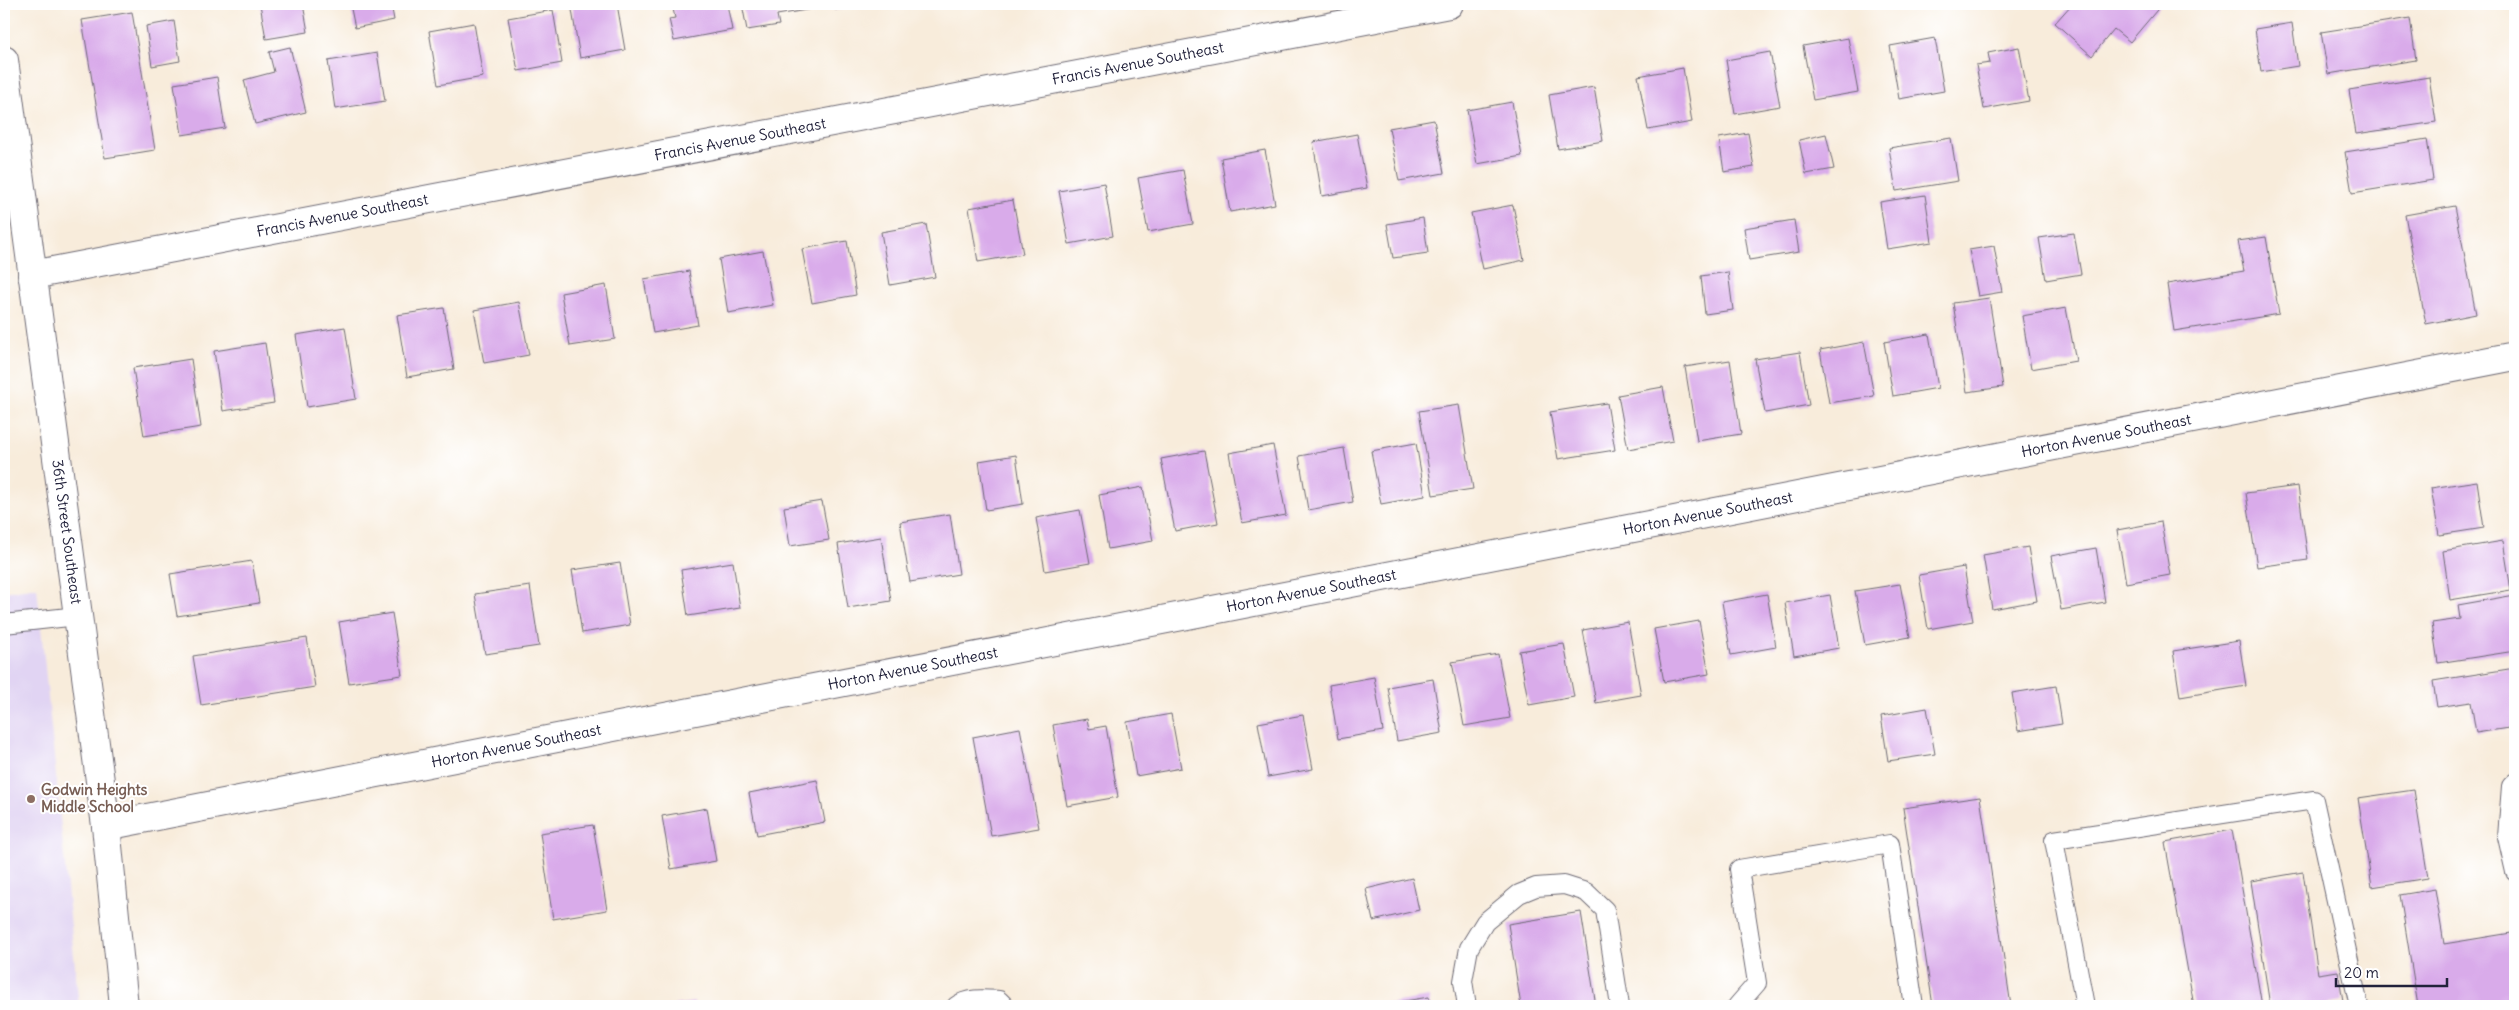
<svg xmlns="http://www.w3.org/2000/svg" width="2519" height="1010" viewBox="0 0 2519 1010" font-family="Delius,sans-serif">
	<style>
		.built { fill: #e1d4f3 }
		.building { fill: #d9abea }
		.lines { fill: none; stroke-linecap: round; stroke-linejoin: round }
		.service-casing { stroke: #6d6973; stroke-width: 20 }
		.minor-casing { stroke: #6d6973; stroke-width: 30 }
		.tertiary-casing { stroke: #6d6973; stroke-width: 30 }
		.service { stroke: #fff; stroke-width: 18 }
		.minor { stroke: #fff; stroke-width: 28 }
		.tertiary { stroke: #fff; stroke-width: 28 }
		.education-dot { fill: #8d6e63; stroke: #fff; stroke-width: 2 }
		.labels { text-anchor: middle; stroke-width: 4; stroke-linejoin: round; paint-order: stroke }
		.street-label { font-size: 15px; fill: #22223b; stroke: #fff }
		.education-label { font-size: 15px; font-weight: bold; fill: #785e54; stroke: #fff; text-anchor: start }
	</style>
	<rect width="100%" height="100%" fill="#fff"/>
	<filter id="ink" filterUnits="userSpaceOnUse"><feTurbulence type="fractalNoise" baseFrequency=".02" numOctaves="2"/><feDisplacementMap in="SourceGraphic" scale="10" xChannelSelector="R" yChannelSelector="G"/><feConvolveMatrix kernelMatrix="1 2 1 2 8 2 1 2 1" color-interpolation-filters="sRGB"/></filter>
	<filter id="wash" filterUnits="userSpaceOnUse"><feTurbulence type="fractalNoise" baseFrequency=".0096" numOctaves="4" result="noise"/><feDisplacementMap in="SourceGraphic" scale="20" xChannelSelector="R" yChannelSelector="G"/><feGaussianBlur stdDeviation="1.12" result="paint"/><feColorMatrix in="noise" values="0 0 0 0 0 0 0 0 0 0 0 0 0 0 0 0 0 1.4 0 .05"/><feComposite in="paint" operator="in"/></filter>
	<g filter="url(#wash)">
		<rect width="100%" height="100%" fill="#f8ecdb"/>
		<path class="built" d="M37,587L79,1006H4V592Z"/>
		<g id="blocks">
			<path class="building" d="M260,4H303L308,32L266,39Z
				M350,4H391L394,20L355,28Z
				M571,4H617L625,50L580,58Z
				M672,4H727L732,30L674,41L669,19L675,18Z
				M742,4H817L818,8L777,15L779,25L747,30Z
				M834,4H863V5L835,10Z
				M2072,4H2162L2130,42L2114,29L2092,56L2055,23Z
				M553,10L562,63L518,71L508,18Z
				M132,12L155,150L105,158L82,20Z
				M2410,18L2416,60L2328,74L2321,32Z
				M174,21L180,61L152,66L146,26Z
				M474,23L483,77L438,85L429,31Z
				M2292,23L2298,66L2261,72L2255,29Z
				M1848,38L1858,92L1813,100L1803,46Z
				M1935,38L1944,91L1899,99L1890,46Z
				M290,47L306,112L255,124L244,80L274,72L269,52Z
				M2019,47L2029,101L1984,109L1976,65L1990,63L1988,53Z
				M1770,52L1780,106L1735,114L1726,60Z
				M377,53L385,101L335,109L328,61Z
				M1683,68L1692,122L1648,130L1638,76Z
				M217,77L225,128L182,135L174,84Z
				M2429,77L2436,122L2356,134L2349,90Z
				M1594,87L1603,141L1558,149L1549,95Z
				M1512,102L1522,156L1477,164L1467,110Z
				M1434,120L1444,173L1399,181L1389,128Z
				M1748,133L1754,167L1724,172L1719,138Z
				M1357,134L1367,188L1322,196L1313,142Z
				M1826,134L1834,169L1806,174L1799,140Z
				M1951,138L1958,181L1896,191L1889,148Z
				M2427,139L2433,180L2352,193L2345,152Z
				M1265,150L1275,204L1230,212L1221,158Z
				M1183,170L1193,224L1148,232L1138,178Z
				M1104,183L1113,236L1069,244L1059,191Z
				M1925,195L1932,242L1887,249L1880,202Z
				M1013,200L1023,254L978,262L969,208Z
				M1513,205L1524,260L1483,269L1471,213Z
				M2455,206L2476,314L2426,324L2405,215Z
				M1423,218L1428,253L1393,258L1387,224Z
				M1794,220L1799,252L1749,260L1744,228Z
				M926,224L935,277L890,285L881,232Z
				M2074,233L2081,274L2046,280L2039,238Z
				M2266,237L2279,314L2174,331L2167,284L2244,271L2238,241Z
				M847,241L856,295L812,303L802,249Z
				M1994,246L2002,292L1978,296L1969,250Z
				M763,251L773,305L728,313L719,259Z
				M689,271L698,325L653,333L644,279Z
				M1728,272L1733,310L1705,314L1701,276Z
				M606,285L615,339L570,346L561,293Z
				M1989,298L2003,387L1967,392L1953,303Z
				M519,302L529,355L484,363L474,310Z
				M444,308L454,369L407,377L397,315Z
				M2066,308L2076,361L2031,369L2022,316Z
				M345,327L356,399L307,407L296,335Z
				M1929,334L1938,388L1893,396L1884,342Z
				M1864,342L1874,396L1829,403L1820,350Z
				M265,343L274,403L223,411L214,351Z
				M1800,352L1809,405L1765,413L1755,359Z
				M191,359L201,427L144,436L133,368Z
				M1730,360L1741,434L1697,441L1685,367Z
				M1663,387L1673,441L1628,449L1618,395Z
				M1607,403L1615,450L1558,459L1550,412Z
				M1459,405L1473,489L1433,495L1419,411Z
				M1416,443L1425,496L1381,504L1371,451Z
				M1273,445L1286,515L1242,523L1229,453Z
				M1344,448L1353,502L1308,510L1299,456Z
				M1204,451L1218,523L1175,531L1161,459Z
				M1016,455L1023,504L986,510L979,461Z
				M2477,481L2484,528L2439,535L2431,488Z
				M2298,486L2308,560L2257,567L2246,493Z
				M1143,487L1153,541L1108,549L1099,495Z
				M822,501L829,540L790,546L784,507Z
				M1080,510L1090,563L1045,571L1036,518Z
				M950,514L959,574L910,582L900,522Z
				M2161,522L2170,575L2126,583L2117,530Z
				M881,537L891,601L848,608L838,544Z
				M2503,541L2511,590L2450,600L2443,551Z
				M2028,547L2037,601L1992,609L1983,555Z
				M2096,548L2105,602L2061,610L2051,556Z
				M252,561L259,603L177,616L170,574Z
				M733,562L740,608L688,616L681,570Z
				M620,563L630,625L582,633L572,570Z
				M1964,567L1973,621L1928,629L1919,575Z
				M1900,584L1910,637L1865,645L1855,591Z
				M530,586L539,646L485,654L475,594Z
				M1767,594L1776,647L1731,655L1722,602Z
				M1830,595L1839,648L1794,656L1785,603Z
				M2515,595V651L2438,663L2432,623L2460,619L2458,605Z
				M392,613L402,675L349,683L339,622Z
				M1699,621L1709,674L1664,682L1654,629Z
				M1628,622L1641,695L1596,703L1583,630Z
				M307,638L315,687L201,705L193,656Z
				M2239,641L2246,686L2180,697L2173,651Z
				M1564,644L1574,697L1529,705L1519,651Z
				M1498,654L1510,718L1464,726L1452,662Z
				M2515,668V727L2476,733L2471,702L2437,707L2433,681Z
				M1374,677L1383,731L1338,739L1329,685Z
				M1433,679L1442,733L1397,741L1388,687Z
				M2056,686L2062,724L2018,731L2012,693Z
				M1927,708L1935,754L1888,761L1881,716Z
				M1171,714L1181,768L1136,776L1127,722Z
				M1303,715L1313,769L1268,777L1258,723Z
				M1087,719L1089,729L1106,726L1118,797L1067,806L1053,725Z
				M1020,728L1039,828L991,836L973,737Z
				M817,780L825,822L757,835L749,793Z
				M2414,790L2428,878L2372,887L2358,798Z
				M1980,797L2011,1006H1933L1903,808Z
				M707,808L716,861L671,869L662,816Z
				M593,825L607,910L553,919L540,833Z
				M2232,830L2262,1006H2194L2165,842Z
				M2303,872L2318,974L2338,971L2343,1001L2310,1006H2270L2251,881Z
				M1412,878L1419,910L1373,921L1366,889Z
				M2435,889L2444,944L2511,933L2515,962V1006H2418L2400,895Z
				M1581,912L1596,1006H1521L1508,924Z
				M1429,997L1430,1006H1380V1005Z
				M694,1002L695,1006H674V1005Z"/>
		</g>
	</g>
	<g filter="url(#ink)">
		<use href="#blocks" fill-opacity="0" stroke="#6d6973" stroke-width="1"/>
		<g class="lines">
			<g class="service-casing">
				<path id="service" d="M4,624L78,616
					M2515,782L2511,786L2507,837L2515,872
					M956,1006C967,997 985,999 999,1000L1005,1006
					M1467,1006L1463,981L1469,948L1485,922L1519,894L1536,887L1564,885L1586,892L1605,910L1620,1006
					M1737,1006L1757,983L1739,869L1890,844L1914,1006
					M2085,1006L2054,840L2314,800L2359,1006"/>
			</g>
			<g class="minor-casing">
				<g id="minor">
					<path id="s1" d="M32,275L1449,4"/>
					<path id="s2" d="M106,826L2515,356"/>
				</g>
			</g>
			<g class="tertiary-casing">
				<g id="tertiary">
					<path id="s3" d="M4,60L106,826L124,1006"/>
				</g>
			</g>
			<use href="#service" class="service"/>
			<use href="#minor" class="minor"/>
			<use href="#tertiary" class="tertiary"/>
		</g>
	</g>
	<circle class="education-dot" cx="31" cy="799" r="5"/>
	<g class="labels">
		<g class="street-label">
			<text dy="5" stroke="none"><textPath href="#s1" startOffset="1126">Francis Avenue Southeast</textPath></text>
			<text dy="5" stroke="none"><textPath href="#s1" startOffset="721">Francis Avenue Southeast</textPath></text>
			<text dy="5" stroke="none"><textPath href="#s1" startOffset="316">Francis Avenue Southeast</textPath></text>
			<text dy="5" stroke="none"><textPath href="#s2" startOffset="2038">Horton Avenue Southeast</textPath></text>
			<text dy="5" stroke="none"><textPath href="#s2" startOffset="1632">Horton Avenue Southeast</textPath></text>
			<text dy="5" stroke="none"><textPath href="#s3" startOffset="476">36th Street Southeast</textPath></text>
			<text dy="5" stroke="none"><textPath href="#s2" startOffset="1228">Horton Avenue Southeast</textPath></text>
			<text dy="5" stroke="none"><textPath href="#s2" startOffset="822">Horton Avenue Southeast</textPath></text>
			<text dy="5" stroke="none"><textPath href="#s2" startOffset="418">Horton Avenue Southeast</textPath></text>
		</g>
		<g class="education-label">
			<text x="41" y="795">Godwin Heights<tspan x="41" dy="17">Middle School</tspan></text>
		</g>
	</g>
	<rect width="2519" height="1010" fill="none" stroke="#fff" stroke-width="20"/>
	<path d="M2336 978v8h111v-8" fill="none" stroke="#22223b" stroke-width="2.5"/>
	<text x="2344" y="978" font-size="15" fill="#22223b" stroke="#ffffff" stroke-width="4" paint-order="stroke">20 m</text>
</svg>
